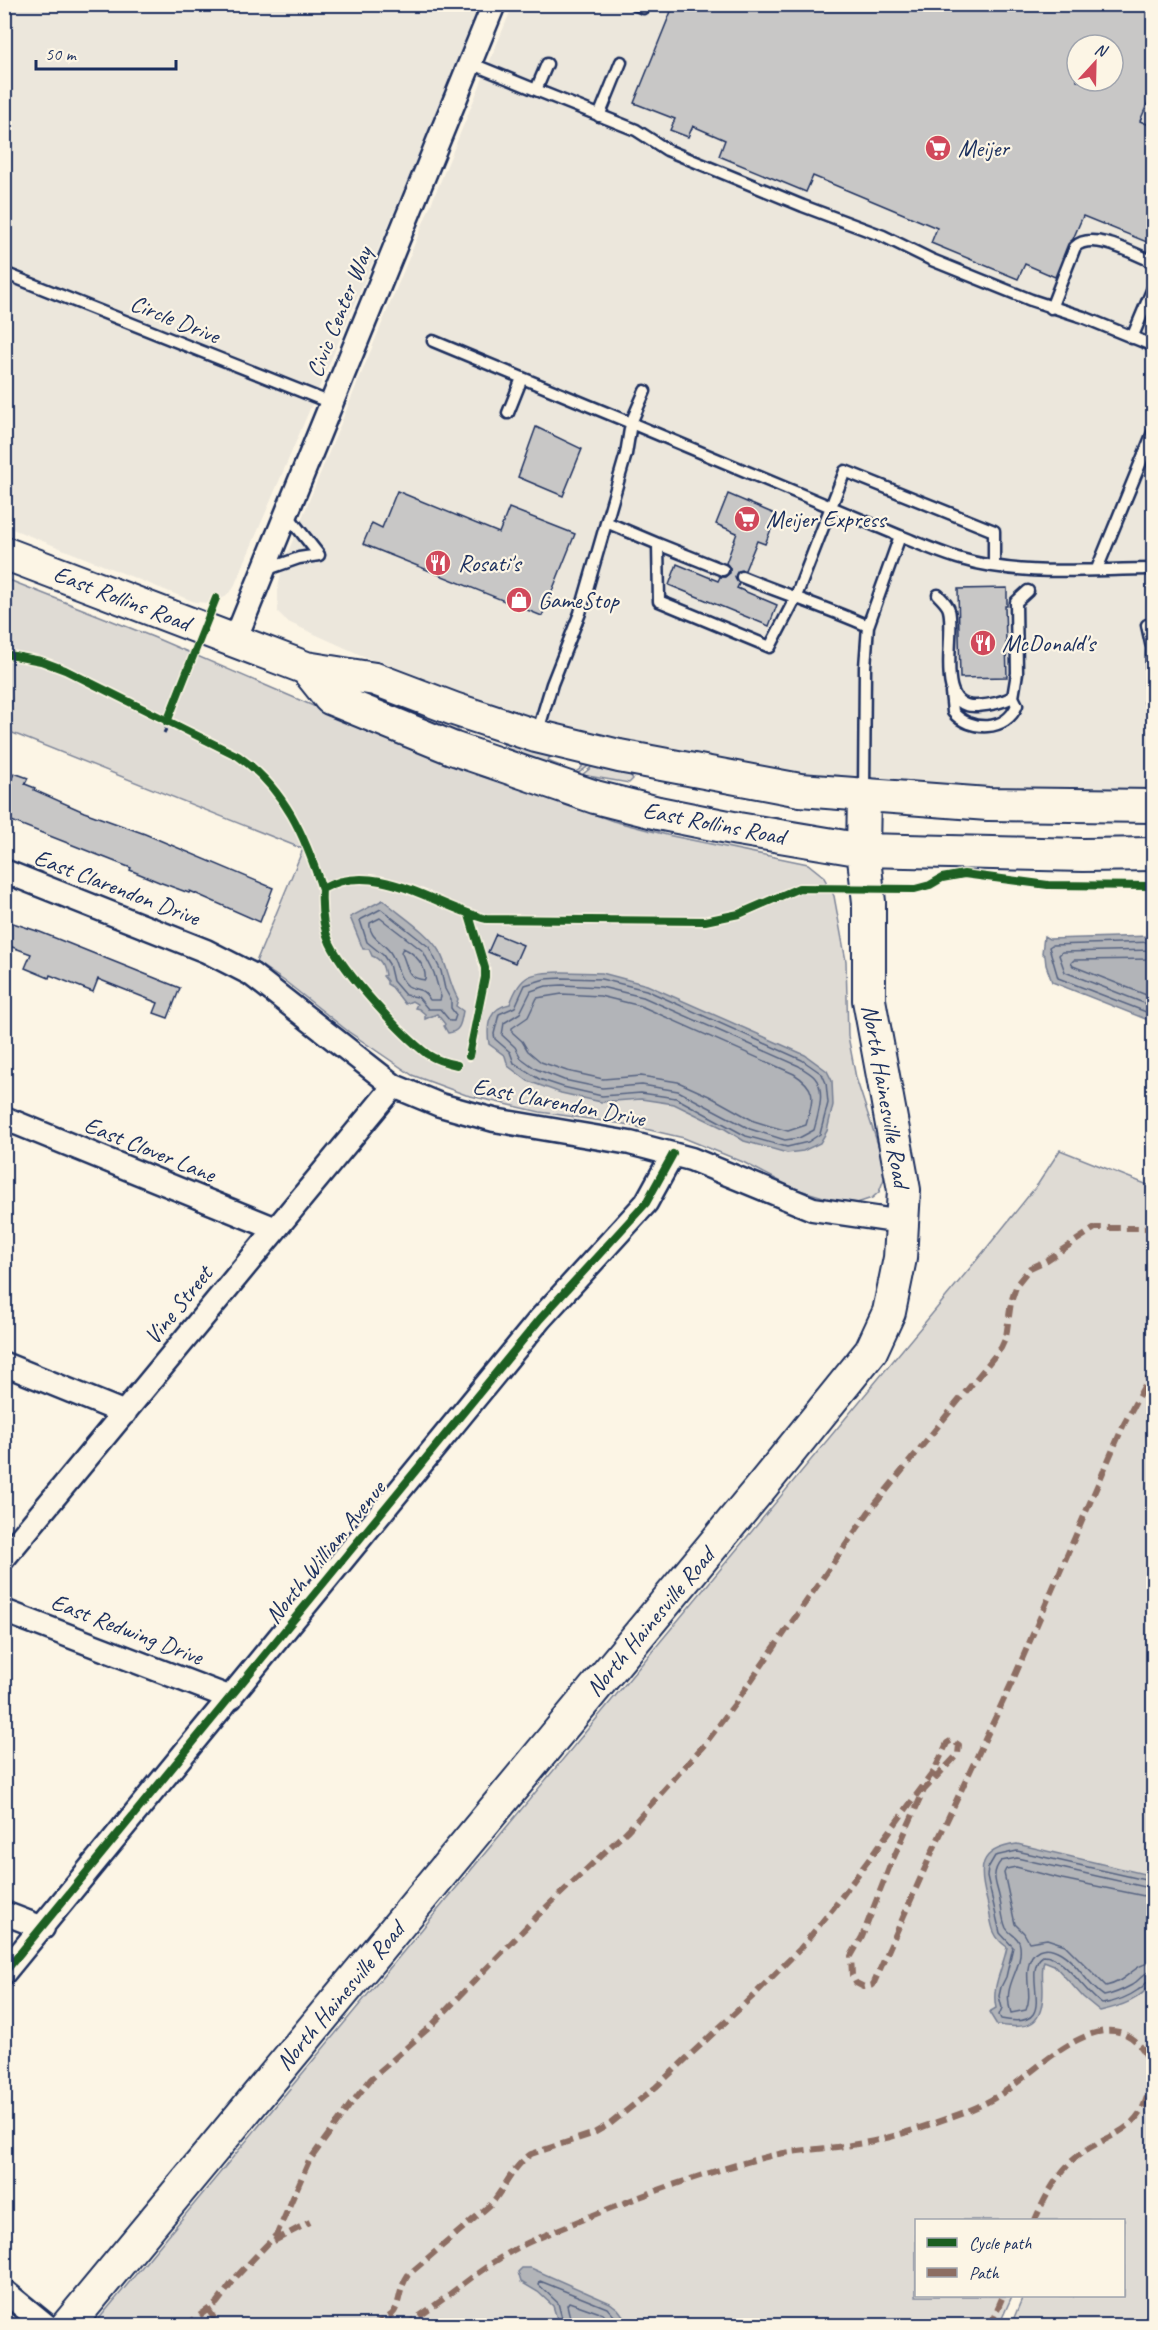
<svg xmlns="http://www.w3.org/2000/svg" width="1158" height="2330" viewBox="0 0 1158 2330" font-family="Caveat,sans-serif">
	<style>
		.built { fill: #ece7dc; fill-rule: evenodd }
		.green { fill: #dfdbd4; stroke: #7d8599; stroke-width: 1.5 }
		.water { fill: #b2b4b8; stroke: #767f94; stroke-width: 1.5 }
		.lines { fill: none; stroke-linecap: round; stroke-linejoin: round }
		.shore { stroke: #576482; stroke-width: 1.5 }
		.building { fill: #c8c7c6; stroke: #1b2f5e; stroke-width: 1.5; fill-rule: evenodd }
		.lane-casing { stroke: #1b2f5e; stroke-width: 15 }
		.street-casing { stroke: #1b2f5e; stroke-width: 27 }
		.secondary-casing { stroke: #1b2f5e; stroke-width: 36 }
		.path { stroke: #1b2f5e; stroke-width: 3; stroke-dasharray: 4.5 4.5; stroke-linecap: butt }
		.lane { stroke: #fcf5e5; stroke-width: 10 }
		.street { stroke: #fcf5e5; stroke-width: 22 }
		.secondary { stroke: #fcf5e5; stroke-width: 32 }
		.quiet { stroke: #8d6e63; stroke-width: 6; stroke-dasharray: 12 6; stroke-linecap: butt }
		.cycleway-casing { stroke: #fcf5e5; stroke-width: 11 }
		.cycleway { stroke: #1b5e20; stroke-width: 8 }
		.labels { text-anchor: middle; stroke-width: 4.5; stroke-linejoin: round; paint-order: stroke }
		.poi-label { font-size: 24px; fill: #1b2f5e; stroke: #fcf5e5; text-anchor: start }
		.street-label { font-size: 24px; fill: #1b2f5e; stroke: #fcf5e5 }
	</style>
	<rect width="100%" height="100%" fill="#fcf5e5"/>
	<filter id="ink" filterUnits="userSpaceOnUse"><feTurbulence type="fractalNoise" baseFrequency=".0167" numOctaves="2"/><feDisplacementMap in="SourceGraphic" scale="12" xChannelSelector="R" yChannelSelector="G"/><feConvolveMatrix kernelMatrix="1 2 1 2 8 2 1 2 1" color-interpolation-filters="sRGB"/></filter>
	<g filter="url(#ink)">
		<path class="built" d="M4,5H480L406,184L233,589L223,598L209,603L195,602L5,526Z
			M513,5H1153V801L775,781L478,708L288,622L278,612V588L283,564ZM1077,45H1113V81H1077Z"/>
		<path class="green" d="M4,578L153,637L353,723L571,806L613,821L667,835L808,864L823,876L834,896L846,961L848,1036L856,1078L882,1157L884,1179L879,1192L872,1198L857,1203L830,1199L793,1188L743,1162L684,1138L624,1124L540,1112L466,1095L412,1075L349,1032L286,982L256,962L303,849L5,730Z
			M399,706L455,726L463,737L396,709Z
			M500,739L555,755L549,758L548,761C552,763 555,764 558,765C569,770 572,777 582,767V762L587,763V767L577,774L572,775L493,751L503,748L504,743Z
			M593,766L629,773L633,779L629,783L582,775Z
			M1060,1150L1153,1187V2325H1011L1023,2296H1124V2220H916V2296H1012L999,2325L93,2326L985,1250L1038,1184Z"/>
		<path class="water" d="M383,900C400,915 428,932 439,951C448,966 449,984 458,999L456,1006L463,1011C461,1021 461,1032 448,1033L444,1026L445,1024L437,1014L425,1019V1014L419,1009L415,1008L417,1004L412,1001L405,1004L392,987L387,984V981L383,976L385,975C383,965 381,959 372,956L369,949H363L350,917Z
			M1153,934V1022L1052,982L1046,965L1045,956L1042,953L1044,936L1049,939L1151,936Z
			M562,972L602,973L647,985L805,1055L827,1071L832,1081L833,1105L827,1131L820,1143L803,1151L787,1153L744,1141L725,1129L674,1104L641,1099L601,1102L561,1093L528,1081L508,1066L505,1056L489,1044C486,1024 489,1008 510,1004C521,973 531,973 562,972Z
			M1017,1844L1153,1876V1982C1140,2000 1122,2006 1100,2011L1083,1997L1054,1965L1044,1961C1041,1971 1043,1979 1043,1990C1043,2025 1030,2030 997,2025L989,2012L996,2008C991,1986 1003,1969 1007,1947C989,1935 992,1920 987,1901C978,1868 978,1849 1017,1844Z
			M522,2268H531L610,2303L618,2309L630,2325H559L553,2306L538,2292L521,2282L518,2272Z"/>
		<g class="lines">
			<path class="shore" d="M381,909L429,947L441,971L445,989L451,1000V1008L456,1015L454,1021H450L440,1009H428L418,997L405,995L393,981L389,964L383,955L367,942L360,920Z
				M380,918L423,951L434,973L441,997L440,1000H430C422,986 417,992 408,986C397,977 398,963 390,952C383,942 368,937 370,923Z
				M1154,942L1052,945L1049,947L1058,978L1154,1015
				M403,948C415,953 427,967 425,980C404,978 409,966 401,952Z
				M1154,950L1062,952L1059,955L1065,972L1154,1007
				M1154,959L1074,960L1071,963L1073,966L1154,998
				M562,978L601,979L646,990L802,1060L822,1074L826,1083L828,1103L820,1134L808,1142L787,1147L746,1136L676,1098L641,1093L602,1096L563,1087L539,1079L514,1063L510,1052L495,1039L494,1034L499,1014L515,1007L525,985L545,979Z
				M562,985L601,987L643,997L799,1066C804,1070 811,1073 815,1078C826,1091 818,1115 814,1130L799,1138L785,1140L750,1129L678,1091L642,1085L602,1088L564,1080L536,1069L521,1058L515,1047L502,1035L504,1023L520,1013L531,991L546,986Z
				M562,994L600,996L641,1006L794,1074C818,1089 813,1099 806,1125L788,1131L770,1126L754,1121L709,1096L678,1082L641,1076L603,1079L567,1071L541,1062L528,1051L522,1041L512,1032V1028L528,1017L537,998Z
				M1154,1882L1017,1851L995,1856L988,1868L987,1876L1000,1933L1013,1947L1006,1977L1001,1987L999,1996L1002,2008L999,2015L1001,2019C1064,2032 1018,1972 1043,1956C1065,1956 1083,1991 1102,2004C1115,2002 1127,1998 1138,1990C1145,1986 1146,1980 1154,1979
				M1154,1889L1017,1858L1001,1861C989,1875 998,1886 1000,1901C1002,1910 1002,1919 1006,1928C1010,1935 1019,1936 1020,1946C1023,1971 1001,1984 1011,2013L1026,2010C1032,1996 1026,1983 1028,1969C1030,1949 1045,1943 1061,1953C1078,1963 1087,1985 1104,1996C1114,1994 1123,1990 1132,1985C1141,1979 1143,1972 1154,1971
				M1154,1898L1062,1879L1016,1867L1006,1869L1004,1873L1015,1924L1024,1933L1029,1942L1047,1939L1065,1945L1106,1986C1127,1982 1134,1963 1154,1962
				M564,2326L558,2303L539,2285L540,2281L607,2308L623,2326
				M572,2326L567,2305L569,2302L603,2314L614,2326"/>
		</g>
		<path class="building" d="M674,4H1154V88L1140,121L1154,127V245L1083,216L1073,239L1068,244L1055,277L1025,264L1018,279L931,243L937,228L813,176L806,192L719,156L725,140L693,126L688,137L670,130L675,119L634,103ZM1077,45H1113V81H1077Z
			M536,427L582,449L563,496L518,477Z
			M397,491L499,533L509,508L575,534L542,616L363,544L372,523L382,528Z
			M728,494L777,515L765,544L757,541L745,570L738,571L735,577L739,584L737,588L777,605L769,626L669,585L677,564L718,581L720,577H725L730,573V568L726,563L737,533L716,524Z
			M1007,588V606H1005L1007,677L960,678L958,589Z
			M14,773L28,778L25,784L35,788L34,790L84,812L145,834L273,888L260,922L190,891L189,893L159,882L130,870L131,868L4,818V799Z
			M4,920L40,932L180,988L168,1018L154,1013L158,1003L98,979L93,992L50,975L49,978L25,968L31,954L4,944Z
			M496,934L523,945L515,963L488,952Z"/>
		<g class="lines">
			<g class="lane-casing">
				<path id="lane" d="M634,4L643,8
					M470,63L536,90L547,64
					M536,90L636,130L667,150L803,206L883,236L932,260L1031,300L1083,317L1154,346
					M599,116L621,62
					M4,273L331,403
					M1051,308L1075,247C1092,230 1134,254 1154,262
					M1132,338L1153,288
					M433,341L631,423L626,454L580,613L552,684L537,734
					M645,391L631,423L900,536
					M508,413L522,378
					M286,513L319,555
					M606,522L658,544L659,601L770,647L795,599L845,471L994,531V565
					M658,544L723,570
					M1097,569L1154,430
					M265,570L299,558L319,555
					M742,577C783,594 826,607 868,626
					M938,595C942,599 948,605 949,610C956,636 933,709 977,706C990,705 1001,703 1013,697L1017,673L1016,602L1028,591
					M1147,625L1152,648L1151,702L1154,704
					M951,692L953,712C969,732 1007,732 1017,705L1013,697
					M864,793L865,667L868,626L900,536C920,544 940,553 961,559C1022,577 1090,569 1154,569"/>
			</g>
			<g class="street-casing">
				<path id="street" d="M235,640L494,4
					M4,871L206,951L251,974L394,1086L440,1105L494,1120L630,1143L691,1159L813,1209L902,1222
					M4,1118L276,1229
					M4,1364L125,1413
					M4,1558L394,1086
					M4,1611L231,1698
					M4,1913L43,1928
					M4,1973L540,1319L646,1203L673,1154
					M4,2291L47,2326"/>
			</g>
			<g class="secondary-casing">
				<path id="secondary" d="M4,553L306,668L375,679L454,709L536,736L619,756L800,790L988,804L1154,806
					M306,668L330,698L452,748L595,797L658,813L738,829L863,850L1083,855L1154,854
					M67,2326L762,1486L871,1351L889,1312L900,1258L904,1190L869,1000V902L863,850L864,796"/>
			</g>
			<path class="path" d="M164,733L169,723"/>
			<use href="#lane" class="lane"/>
			<use href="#street" class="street"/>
			<use href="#secondary" class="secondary"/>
			<path class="quiet" d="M274,2241L310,2222
				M208,2309L219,2326
				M185,2326L217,2303L237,2276L277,2234L309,2161L350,2105L371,2079L431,2026L536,1917L628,1830L705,1744L734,1705L868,1513L1001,1348L1006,1337L1011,1302L1017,1284L1030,1268L1047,1260L1095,1228H1154
				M373,2326C379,2321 390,2318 394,2312C400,2303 399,2288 408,2275L489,2206C506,2188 510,2169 531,2154L592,2134L610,2124L656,2087L753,1996L800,1949L834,1907L934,1771L947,1743L952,1740L959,1745L958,1754L924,1790L889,1868L862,1937L851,1956L852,1975L856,1983L864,1987L873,1985L933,1850L1013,1680L1124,1424L1154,1368
				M404,2326C449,2299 485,2261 534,2240C612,2206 692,2175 774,2155C802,2149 830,2149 857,2144C892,2139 928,2125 962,2113C976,2108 991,2101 1004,2092C1037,2071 1103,1999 1141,2047C1149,2057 1151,2070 1150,2082C1143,2139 1100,2132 1070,2163C1055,2178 1043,2201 1035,2220
				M990,2326L1003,2296"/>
			<g class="cycleway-casing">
				<path id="cycleway" d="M4,654L41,661L65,670L238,756C285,789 305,836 322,889C376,859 433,905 486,919L705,921L739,914L799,888L915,889L930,885L942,878L964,874L1048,885L1154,886
					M167,722L216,598
					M322,889C321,908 322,926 330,943C345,974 400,1033 427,1054C436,1060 447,1063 457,1065
					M469,1056L485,977V968L469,915
					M4,1973L540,1319L646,1203L673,1154"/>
			</g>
			<use href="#cycleway" class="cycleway"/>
		</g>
	</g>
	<defs>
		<g id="supermarket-disc" transform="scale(1.35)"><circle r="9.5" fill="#d1495b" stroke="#fcf5e5"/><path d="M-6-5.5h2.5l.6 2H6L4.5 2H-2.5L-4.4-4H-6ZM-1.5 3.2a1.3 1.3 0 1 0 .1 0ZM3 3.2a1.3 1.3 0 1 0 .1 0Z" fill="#fff"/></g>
		<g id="restaurant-disc" transform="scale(1.35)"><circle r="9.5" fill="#d1495b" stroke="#fcf5e5"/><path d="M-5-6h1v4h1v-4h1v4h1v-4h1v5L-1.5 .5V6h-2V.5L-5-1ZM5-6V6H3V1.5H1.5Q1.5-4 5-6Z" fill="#fff"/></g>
		<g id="shop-disc" transform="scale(1.35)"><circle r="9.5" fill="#d1495b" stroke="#fcf5e5"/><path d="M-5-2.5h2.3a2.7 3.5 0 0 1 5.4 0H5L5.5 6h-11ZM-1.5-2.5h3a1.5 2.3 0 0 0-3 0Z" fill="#fff"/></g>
	</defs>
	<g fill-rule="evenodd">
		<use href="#supermarket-disc" x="938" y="148"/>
		<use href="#supermarket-disc" x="747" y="519"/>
		<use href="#restaurant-disc" x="438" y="563"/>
		<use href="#shop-disc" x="519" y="600"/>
		<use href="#restaurant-disc" x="983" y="643"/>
	</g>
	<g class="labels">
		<g class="poi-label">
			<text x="958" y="156">Meijer</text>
			<text x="766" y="527">Meijer Express</text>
			<text x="458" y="571">Rosati's</text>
			<text x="538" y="608">GameStop</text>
			<text x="1002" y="651">McDonald's</text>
		</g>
		<g class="street-label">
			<text transform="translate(339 312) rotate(-68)" y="8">Civic Center Way</text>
			<text transform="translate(175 319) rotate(22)" y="8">Circle Drive</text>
			<text transform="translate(122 598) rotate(21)" y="8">East Rollins Road</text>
			<text transform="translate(714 823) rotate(11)" y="8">East Rollins Road</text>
			<text transform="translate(117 887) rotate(21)" y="8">East Clarendon Drive</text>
			<text transform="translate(886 1096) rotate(80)" y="8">North Hainesville Road</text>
			<text transform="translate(559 1102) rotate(11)" y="8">East Clarendon Drive</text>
			<text transform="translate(150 1149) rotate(22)" y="8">East Clover Lane</text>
			<text transform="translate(178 1305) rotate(-51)" y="8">Vine Street</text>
			<text transform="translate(325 1552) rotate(-51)" y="8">North William Avenue</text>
			<text transform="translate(650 1622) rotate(-50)" y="8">North Hainesville Road</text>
			<text transform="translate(127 1629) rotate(21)" y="8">East Redwing Drive</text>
			<text transform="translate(340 1996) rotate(-50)" y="8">North Hainesville Road</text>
		</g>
	</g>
	<rect width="1158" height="2330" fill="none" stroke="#fcf5e5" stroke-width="24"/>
	<rect x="12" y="12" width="1134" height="2306" fill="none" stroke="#1b2f5e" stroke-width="2" filter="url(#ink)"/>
	<rect x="915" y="2219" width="210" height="78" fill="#fcf5e5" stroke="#a2a6af" stroke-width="1.5"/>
	<rect x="927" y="2238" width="30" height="9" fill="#1b5e20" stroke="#a2a6af" stroke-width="1.5"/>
	<text x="969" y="2249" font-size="18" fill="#1b2f5e">Cycle path</text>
	<rect x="927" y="2268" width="30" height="9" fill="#8d6e63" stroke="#a2a6af" stroke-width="1.5"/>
	<text x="969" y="2279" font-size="18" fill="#1b2f5e">Path</text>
	<g transform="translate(1095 63) rotate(22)"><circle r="28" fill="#fcf5e5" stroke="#a2a6af" stroke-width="1.5"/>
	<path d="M0-4.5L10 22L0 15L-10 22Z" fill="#d1495b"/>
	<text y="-9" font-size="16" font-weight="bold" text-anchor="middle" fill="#1b2f5e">N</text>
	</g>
	<path d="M36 60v9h140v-9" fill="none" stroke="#1b2f5e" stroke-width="3"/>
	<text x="45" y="60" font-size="18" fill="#1b2f5e" stroke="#fcf5e5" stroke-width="4.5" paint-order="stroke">50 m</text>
</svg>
